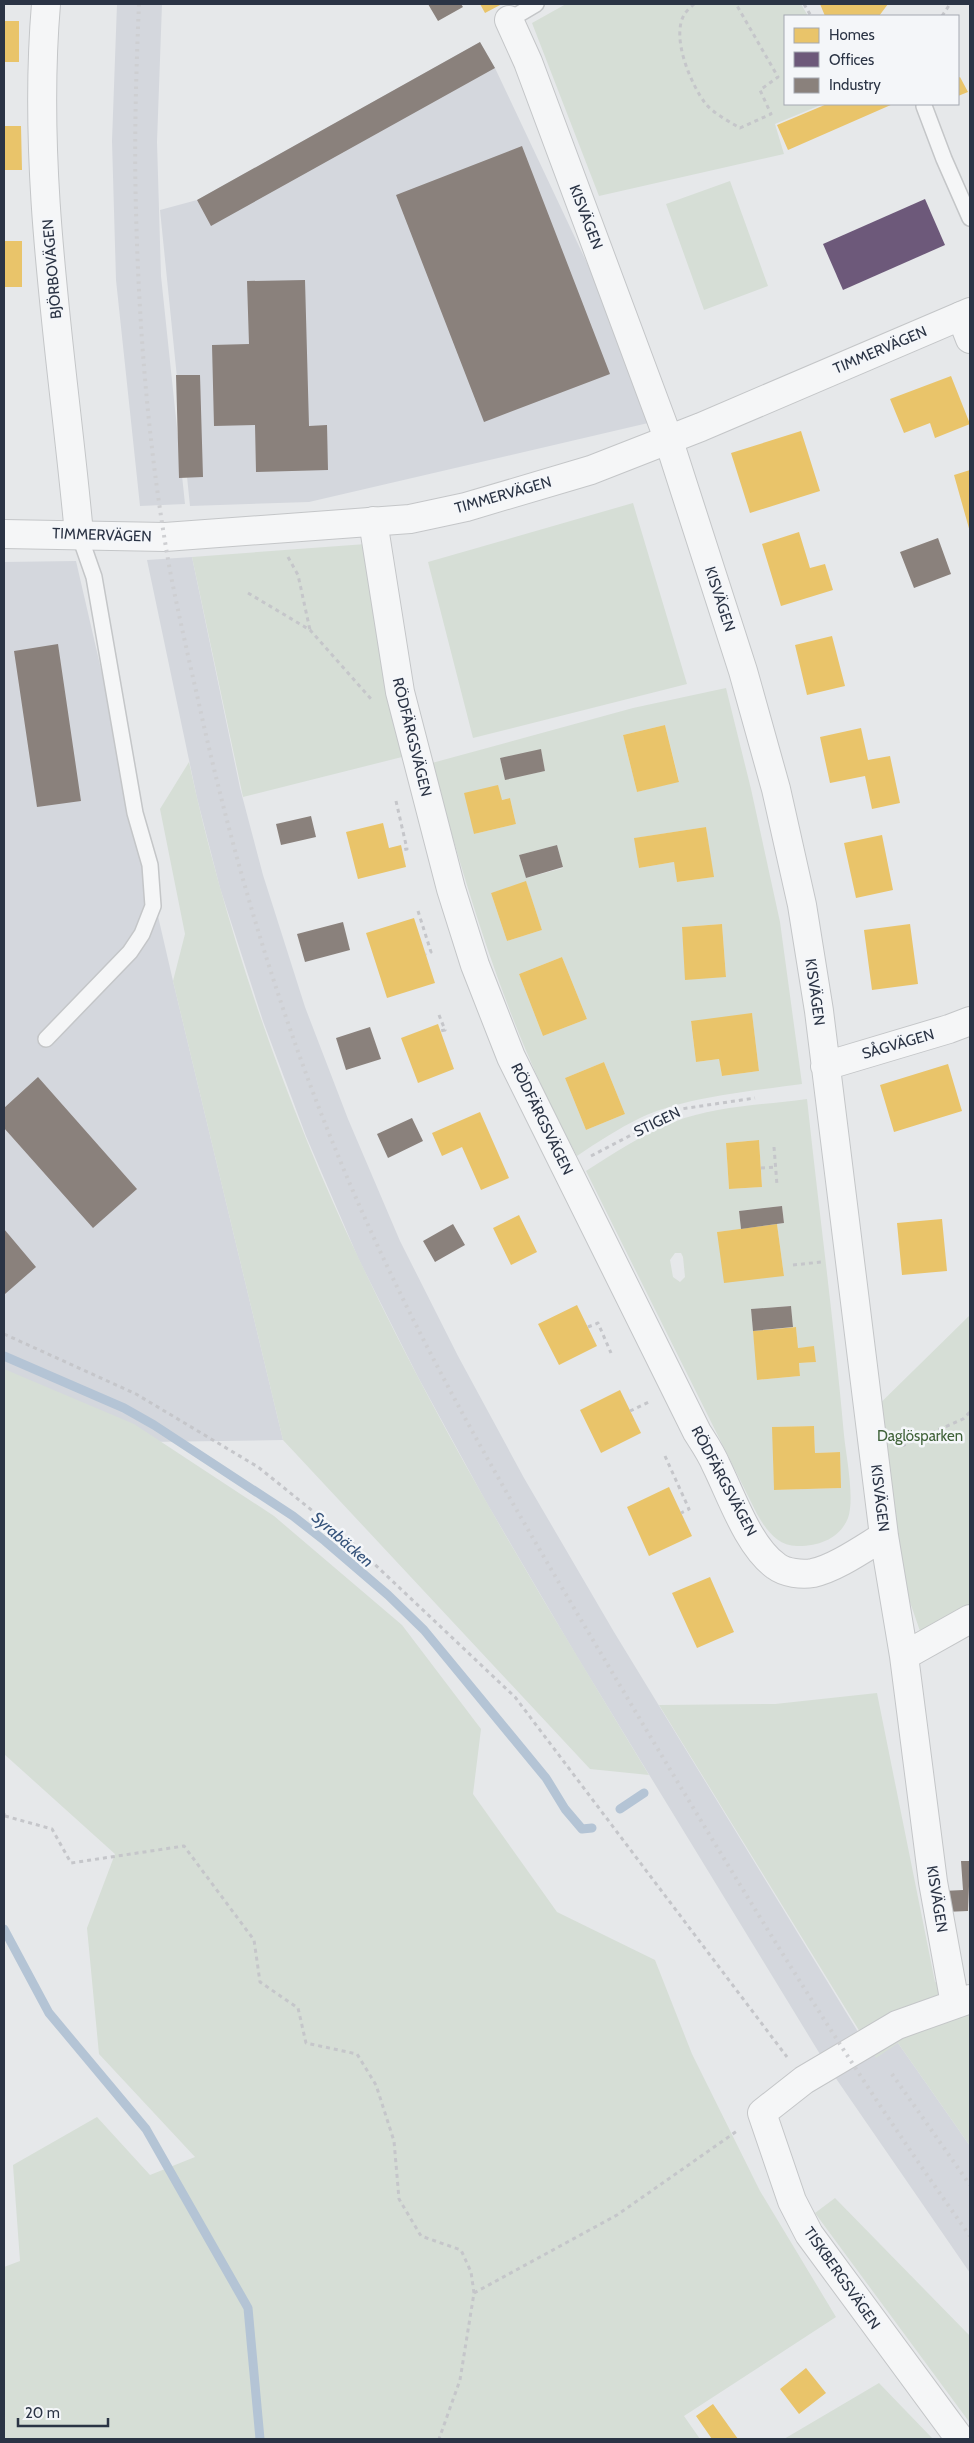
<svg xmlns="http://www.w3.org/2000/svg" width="974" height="2443" viewBox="0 0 974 2443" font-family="Cabin,sans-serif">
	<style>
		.built { fill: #d4d7dd }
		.green { fill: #d6ded6; fill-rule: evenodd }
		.homes { fill: #e9c46a }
		.offices { fill: #6d597a }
		.industry { fill: #8a817c }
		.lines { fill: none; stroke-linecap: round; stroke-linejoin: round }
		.stream { stroke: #b4c4d5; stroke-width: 9 }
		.service-casing { stroke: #c4c6c8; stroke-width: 18 }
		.minor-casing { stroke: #c4c6c8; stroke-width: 30 }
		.tertiary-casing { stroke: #c4c6c8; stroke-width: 30 }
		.path { stroke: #c5c6ca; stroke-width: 3; stroke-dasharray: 4 4; stroke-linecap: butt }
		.service { stroke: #f5f6f7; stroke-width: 15 }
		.minor { stroke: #f5f6f7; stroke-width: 28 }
		.tertiary { stroke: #f5f6f7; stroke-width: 28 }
		.rail { stroke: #cecfd2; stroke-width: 4; stroke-dasharray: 2.5 5; stroke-linecap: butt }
		.labels { text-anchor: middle; stroke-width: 5; stroke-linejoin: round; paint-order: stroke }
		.street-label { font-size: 15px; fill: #2b3445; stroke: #f4f6f9 }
		.park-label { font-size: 15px; fill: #3f6138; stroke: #f4f6f9 }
		.water-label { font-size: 16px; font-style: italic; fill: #34527a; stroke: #f4f6f9 }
	</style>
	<rect width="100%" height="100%" fill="#e6e8ea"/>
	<path class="built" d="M117,4H162L157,142L161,276L185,504L140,506L116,280L112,141Z
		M480,42L495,68L661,420L309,502L190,506L160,210L197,200Z
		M192,557L240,788L263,875L305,1007L348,1119L400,1241L458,1356L524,1478L614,1632L863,2040L898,2043L970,2146V2273L826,2064L576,1655L485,1500L418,1377L359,1260L306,1136L263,1021L220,888L197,798L147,560Z
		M76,561L173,981L283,1440L4,1444V562Z"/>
	<path class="green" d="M566,4H801L808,16H785V104H823L775,124L784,154L599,196L532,23Z
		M730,181L768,286L704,310L666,204Z
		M633,503L687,684L473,738L428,562Z
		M366,544L406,756L243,797L192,557Z
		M726,688L751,789L780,922L802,1084C752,1091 685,1097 640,1118C618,1129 597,1142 577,1156C509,1033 469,899 432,763L633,708ZM665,725L679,781L637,792L623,735ZM541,750L545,771L505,779L500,758ZM510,798L516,824L474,834L502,800ZM706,827L713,877L678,882L674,862L639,868L635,838ZM557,845L563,868L526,878L519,855ZM526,882L542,930L507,941L491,893ZM722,924L726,976L686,979L682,927ZM562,957L587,1019L543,1036L519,974ZM752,1014L759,1071L722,1076L719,1059L696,1062L691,1022ZM604,1062L625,1114L586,1130L565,1078Z
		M189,762C225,930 286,1106 360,1261C444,1439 547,1607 649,1775L590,1769L283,1440L173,981L185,934L160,809Z
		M807,1099C819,1211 834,1323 844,1435C846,1456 855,1498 848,1518C840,1538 820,1546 799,1546C778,1547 767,1531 757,1514L586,1171C614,1153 643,1134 674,1122C715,1106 763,1105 807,1099ZM759,1140L762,1187L729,1189L726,1143ZM782,1206L784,1223L777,1224L784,1276L717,1232L741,1229L739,1211ZM675,1253H681L683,1257L685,1277L680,1282L673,1277L670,1260ZM791,1306L793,1327H796L798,1348L814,1347L816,1362L799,1363L800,1376L758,1380L751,1309ZM814,1426L815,1453L840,1452V1488L774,1490L773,1427Z
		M970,1315V1606L920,1631L896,1562L860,1423Z
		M4,1369L134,1424L274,1516L402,1625L481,1729L473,1794L557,1912L655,1960L692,2054L760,2191L836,2317L684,2416L700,2439H4V2267L20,2261L13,2165L97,2117L150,2175L195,2157L99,2054L87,1928L115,1854L4,1754Z
		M877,1693L935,1982L970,1993V2146L898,2043L876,2058L659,1705L775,1704Z
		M835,2198L970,2336V2423L815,2213Z
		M879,2383L933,2439H784Z"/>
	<path class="homes" d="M480,4H502L485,13Z
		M820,4H888L879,16H825Z
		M4,21H19V62H4Z
		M960,77L968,92L958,96V78Z
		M827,104H893L788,150L777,125Z
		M4,126H21L22,170H4Z
		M4,241H22V287H4Z
		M951,376L970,424L935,438L930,423L904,433L890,399Z
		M801,431L820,491L750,513L731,453Z
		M970,470V532L954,475Z
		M799,532L810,568L825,564L833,590L781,606L762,544Z
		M832,636L845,686L807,695L795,645Z
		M665,725L679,782L637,792L623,735Z
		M861,728L868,760L890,756L900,803L872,809L865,776L830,783L820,737Z
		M498,785L502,800L510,798L516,824L474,834L464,793Z
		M383,823L389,848L401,845L406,867L358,879L346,832Z
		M706,827L714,877L677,882L674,862L639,868L634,838Z
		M882,835L893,890L856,898L844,843Z
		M526,881L542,930L507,941L491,893Z
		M414,918L435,983L387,998L366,933Z
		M722,924L726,977L685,980L682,927Z
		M910,924L918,984L872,990L864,930Z
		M562,957L587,1019L543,1036L519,974Z
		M752,1013L759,1071L722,1076L719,1059L696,1062L691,1021Z
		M438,1024L454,1069L418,1083L401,1038Z
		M604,1062L625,1114L586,1130L565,1078Z
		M948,1064L962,1111L894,1132L880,1085Z
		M480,1112L509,1178L481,1190L462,1147L442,1156L432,1133Z
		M759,1140L762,1187L729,1189L726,1143Z
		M519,1215L537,1252L511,1265L493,1228Z
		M942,1219L947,1271L902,1275L897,1223Z
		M777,1224L784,1276L724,1283L717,1232Z
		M577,1305L597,1346L559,1365L538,1324Z
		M796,1327L798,1348L814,1346L816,1362L799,1363L800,1376L757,1380L753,1331Z
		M620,1390L641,1433L601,1453L580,1410Z
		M814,1426L815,1453L840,1452L841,1488L774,1490L772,1427Z
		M669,1487L692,1536L649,1556L627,1507Z
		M710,1577L734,1632L697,1648L672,1593Z
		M806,2368L826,2393L799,2414L780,2389Z
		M713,2404L738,2439H712L696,2416Z"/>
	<path class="offices" d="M925,199L945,245L843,290L823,244Z"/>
	<path class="industry" d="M428,4H461L463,7L438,21Z
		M480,42L495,68L211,226L197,200Z
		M522,146L610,374L484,422L396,195Z
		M305,280L309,426L327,425L328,470L256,472L255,425L214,426L212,345L249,344L247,281Z
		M176,375H200L203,477L179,478Z
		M938,538L951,574L914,588L900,552Z
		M58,644L81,801L37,807L14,651Z
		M541,749L545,771L505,780L500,758Z
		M311,816L316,837L281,845L276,824Z
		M557,845L563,867L526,878L519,855Z
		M343,922L350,950L305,962L297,934Z
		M370,1027L381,1059L346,1070L336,1038Z
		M38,1077L137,1189L93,1228L4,1128V1108Z
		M412,1118L423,1141L388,1158L377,1134Z
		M782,1206L784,1223L741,1229L739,1211Z
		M453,1224L465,1245L435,1262L423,1241Z
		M4,1229L36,1267L5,1294L4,1293Z
		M791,1306L793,1327L753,1331L751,1309Z
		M961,1861H970L968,1911L944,1912L943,1891L963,1890Z"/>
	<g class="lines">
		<path class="stream" d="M4,1356L124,1408L154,1425L293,1516L325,1541L388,1595L424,1630L546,1778L565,1809L582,1829L592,1828
			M620,1809L644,1793
			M4,1929L49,2013L146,2129L248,2308L260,2439"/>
		<g class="service-casing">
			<path id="service" d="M509,20L536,4
				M924,106L944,159L970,218
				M46,1039L130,952L142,934L153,906L150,865L135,813L94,577L79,534"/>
		</g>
		<g class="minor-casing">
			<path id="minor" d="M46,4C31,180 63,359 79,534
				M509,20L528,62L668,438L743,671L776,789L802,905L819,1011L884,1536L904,1656L933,1882L955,2004
				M961,316L970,339
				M373,521L400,692L451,889L475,965L511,1057L697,1432C704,1443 711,1453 716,1465C731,1495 748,1546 776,1566C785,1573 802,1575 813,1573C836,1568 864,1548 884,1536
				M825,1066L949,1029L970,1021
				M904,1656L970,1619
				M960,2439L809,2234L792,2201L762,2113L804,2080L897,2025L970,1999"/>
		</g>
		<g class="tertiary-casing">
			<path id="tertiary" d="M4,534L165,537L410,519L466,507L591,470L701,427L970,312"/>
		</g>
		<path class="path" d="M694,4C691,7 686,11 684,15C671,38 691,84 705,103C713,113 728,121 740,128L771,114L760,90L778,77L736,4
			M804,4L811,16
			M942,16L950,4
			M288,557L298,575L310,630
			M248,593L310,630L371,699
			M396,801L407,849L402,850
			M418,911L431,952L426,954
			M439,1015L445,1030L440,1031
			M774,1147L777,1185
			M591,1156L681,1109L755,1098
			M761,1168L776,1167
			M793,1265L821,1262
			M588,1327L598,1323L611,1353
			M4,1334L136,1394L258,1467L349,1540L515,1697L787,2057
			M630,1411L651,1401
			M902,1446L963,1419L970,1412
			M665,1456L689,1509L681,1513
			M4,1813V1818
			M5,1816L52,1829L71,1863L184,1846L254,1940L260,1982L298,2008L306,2043L357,2054L376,2085L394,2141L399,2199L421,2236L461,2250L471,2272L474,2293L460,2380L439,2439
			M474,2293L617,2215L737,2131"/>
		<use href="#service" class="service"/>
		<use href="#minor" class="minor"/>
		<use href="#tertiary" class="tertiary"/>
		<path class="rail" d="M139,4C136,73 134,142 136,211C139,332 149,457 171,576C179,616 188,656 197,695C239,887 297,1074 380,1251C456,1414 550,1567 641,1721C746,1896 851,2070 970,2236
			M892,2074L970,2185"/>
	</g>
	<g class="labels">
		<g class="street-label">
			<text transform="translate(586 217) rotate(69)" y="5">KISVÄGEN</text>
			<text transform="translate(52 269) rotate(-95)" y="5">BJÖRBOVÄGEN</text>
			<text transform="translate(880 350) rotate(-23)" y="5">TIMMERVÄGEN</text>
			<text transform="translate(503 495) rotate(-16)" y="5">TIMMERVÄGEN</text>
			<text transform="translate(102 535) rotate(2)" y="5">TIMMERVÄGEN</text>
			<text transform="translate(720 599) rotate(72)" y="5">KISVÄGEN</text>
			<text transform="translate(412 737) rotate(76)" y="5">RÖDFÄRGSVÄGEN</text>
			<text transform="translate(815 992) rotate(82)" y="5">KISVÄGEN</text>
			<text transform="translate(898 1044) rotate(-16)" y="5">SÅGVÄGEN</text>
			<text transform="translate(542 1119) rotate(64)" y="5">RÖDFÄRGSVÄGEN</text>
			<text transform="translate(657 1122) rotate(-26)" y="5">STIGEN</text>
			<text transform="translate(724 1481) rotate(62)" y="5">RÖDFÄRGSVÄGEN</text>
			<text transform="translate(880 1498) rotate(83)" y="5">KISVÄGEN</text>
			<text transform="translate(937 1899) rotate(81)" y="5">KISVÄGEN</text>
			<text transform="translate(842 2278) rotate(55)" y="5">TISKBERGSVÄGEN</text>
		</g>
		<g class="park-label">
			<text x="920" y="1441">Daglösparken</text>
		</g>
		<g class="water-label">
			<text transform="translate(343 1539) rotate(41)" y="6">Syrabäcken</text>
		</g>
	</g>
	<rect width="974" height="2443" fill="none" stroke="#2b3445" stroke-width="10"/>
	<rect x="784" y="15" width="175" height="90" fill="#f4f6f9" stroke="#a4a8b1"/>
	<rect x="794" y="28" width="25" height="15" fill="#e9c46a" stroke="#a4a8b1"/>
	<text x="829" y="40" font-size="15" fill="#2b3445">Homes</text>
	<rect x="794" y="52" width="25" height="15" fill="#6d597a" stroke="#a4a8b1"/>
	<text x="829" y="65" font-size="15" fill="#2b3445">Offices</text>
	<rect x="794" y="78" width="25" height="15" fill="#8a817c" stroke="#a4a8b1"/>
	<text x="829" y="90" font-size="15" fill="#2b3445">Industry</text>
	<path d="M18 2418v8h90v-8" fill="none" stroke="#2b3445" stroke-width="2.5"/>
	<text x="25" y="2418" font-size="15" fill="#2b3445" stroke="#f4f6f9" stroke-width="4" paint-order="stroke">20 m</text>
</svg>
